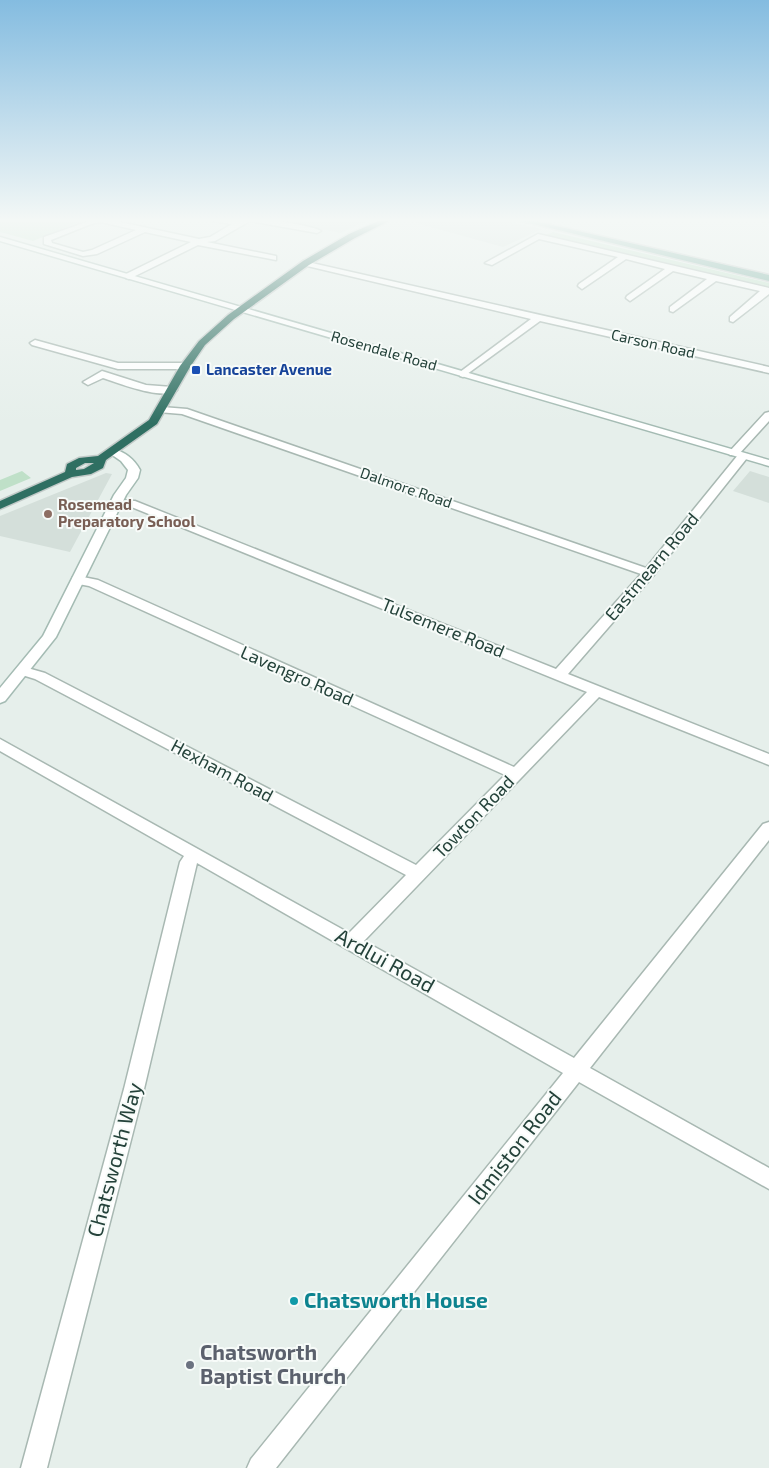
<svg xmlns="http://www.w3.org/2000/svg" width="769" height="1468" viewBox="0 0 769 1468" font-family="'Exo 2',sans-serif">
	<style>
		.built { fill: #d4dfda }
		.green { fill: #bfe0c8 }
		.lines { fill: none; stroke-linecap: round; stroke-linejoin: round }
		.street-casing { stroke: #a8b8b2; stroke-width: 3 }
		.secondary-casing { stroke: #a4bbb3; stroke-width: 3 }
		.primary-casing { stroke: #c2cac8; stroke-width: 3 }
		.highway-casing { stroke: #c2cac8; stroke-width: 3 }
		.street { fill: #fff; fill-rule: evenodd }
		.secondary { fill: #fff; fill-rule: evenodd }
		.primary { fill: #6aa596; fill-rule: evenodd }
		.highway { fill: #2f6f62; fill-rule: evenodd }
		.transit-dot { fill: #1a4fb4; stroke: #f7fbf9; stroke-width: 2 }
		.education-dot { fill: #8d6e63; stroke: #f7fbf9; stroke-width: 2 }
		.culture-dot { fill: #0f9aa8; stroke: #f7fbf9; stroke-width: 2 }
		.worship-dot { fill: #6b7280; stroke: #f7fbf9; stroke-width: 2 }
		.labels { text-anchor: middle; stroke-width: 4; stroke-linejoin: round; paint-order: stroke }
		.far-street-label { font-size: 15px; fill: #24423a; stroke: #f7fbf9 }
		.far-transit-label { font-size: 15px; font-weight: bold; fill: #164399; stroke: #f7fbf9; text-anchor: start }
		.far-education-label { font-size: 15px; font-weight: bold; fill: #785e54; stroke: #f7fbf9; text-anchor: start }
		.street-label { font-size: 18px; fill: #24423a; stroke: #f7fbf9 }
		.near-street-label { font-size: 21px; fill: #24423a; stroke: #f7fbf9 }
		.near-culture-label { font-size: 21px; font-weight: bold; fill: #0d838f; stroke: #f7fbf9; text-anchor: start }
		.near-worship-label { font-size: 21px; font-weight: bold; fill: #5b616d; stroke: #f7fbf9; text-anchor: start }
	</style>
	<rect width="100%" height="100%" fill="#e6efeb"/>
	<path class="built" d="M269,219H370L341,233Z
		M427,219H494L542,229L503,247L416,223Z
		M750,471L769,477V503L733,491Z
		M106,473L112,474L70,552L0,536V516Z"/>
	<path class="green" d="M0,219H86L33,241L0,232Z
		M553,232L769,283V289L544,236Z
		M22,471L31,478L0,491V480Z"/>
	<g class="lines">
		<g class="street-casing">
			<path id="street" d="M95,219H106L199,239L210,237L232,224L213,221L212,219L238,221C248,215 312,225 321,231L317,233L250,221L215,241L207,242L276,256V260L198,245L129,279L126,278V274L191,242L145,232L97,254L83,256L44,244V237ZM101,222L136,230L92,250L83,252L52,243L51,240L91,224Z
				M538,234L769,288V294L733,322L730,321V317L760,291L716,281L673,312L670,311V307L707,279L673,271L630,301L626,298L627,296L665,269L626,259L582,289L578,286L579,284L618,257L539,239L492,265L485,263Z
				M303,261L769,367V373L540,321L463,377L460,376V372L531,319L303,265Z
				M35,340L118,363H185L190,366L185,369H118L32,345L30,343Z
				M102,371L146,385L172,387L177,390C164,401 118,383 103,378L88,385L83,382Z
				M162,407L187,409L646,568L738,455H730L729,453L730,451L765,413L769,412V421L739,454H747L748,456L747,458L653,576L568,674L769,754V765L599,697L364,941L574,1058L763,824L769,822V840L590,1068L769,1168V1189L579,1082L276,1468H247L251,1459L563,1073L197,863L144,1089L47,1468H21L124,1089L180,862L184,856L0,751V739L349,933L406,875L35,679L19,674L17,671L19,668L24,667L45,673L416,865L505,775L89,586L73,583L72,580L73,577L78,576L98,580L514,767L587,692L129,506L113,504L111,502L113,500L135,501L556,669L641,574L182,414L158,412L157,410Z"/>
		</g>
		<g class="secondary-casing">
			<path id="secondary" d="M0,237L769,460V466L0,241Z
				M113,449C125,452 134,459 140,470L138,478L126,495L56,637L5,701L0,703V688L43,636L114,495L126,478L128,470L121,461L108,452Z"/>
		</g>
		<g class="primary-casing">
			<path id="primary" d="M513,219H526L769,275V281Z"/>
		</g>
		<g class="highway-casing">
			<path id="highway" d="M383,219H393L355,238L309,265L234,319L205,345L190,367L157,424L106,460L103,468L91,474L72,477L0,509V501L65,472L67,464L79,458L98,456L149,420L180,366L199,341L228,315L303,261L349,234ZM85,463H94L84,469L76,470V468Z"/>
		</g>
		<use href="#street" class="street"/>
		<use href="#secondary" class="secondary"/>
		<use href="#primary" class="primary"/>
		<use href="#highway" class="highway"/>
	</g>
	<linearGradient id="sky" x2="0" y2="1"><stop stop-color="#84bce0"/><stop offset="0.52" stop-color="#f4f8f6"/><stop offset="1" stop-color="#f4f8f6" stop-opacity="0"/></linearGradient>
	<rect width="769" height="424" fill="url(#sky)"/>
	<rect class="transit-dot" x="191" y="365" width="10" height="10" rx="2.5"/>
	<circle class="education-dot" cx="48" cy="514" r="5"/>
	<circle class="culture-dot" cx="294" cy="1301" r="5"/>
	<circle class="worship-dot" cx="190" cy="1365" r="5"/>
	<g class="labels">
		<g class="far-street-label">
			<text transform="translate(653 344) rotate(13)" y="5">Carson Road</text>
			<text transform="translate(384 351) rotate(16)" y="5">Rosendale Road</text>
			<text transform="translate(406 488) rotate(19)" y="5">Dalmore Road</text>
		</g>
		<g class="far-transit-label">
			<text x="206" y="375">Lancaster Avenue</text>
		</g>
		<g class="far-education-label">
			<text x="58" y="510">Rosemead<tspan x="58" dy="17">Preparatory School</tspan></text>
		</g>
		<g class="street-label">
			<text transform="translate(652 567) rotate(-50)" y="6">Eastmearn Road</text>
			<text transform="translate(443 628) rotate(22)" y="6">Tulsemere Road</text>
			<text transform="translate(297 676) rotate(24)" y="6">Lavengro Road</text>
			<text transform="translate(222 771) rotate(28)" y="6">Hexham Road</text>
			<text transform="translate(474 817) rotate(-46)" y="6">Towton Road</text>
		</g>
		<g class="near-street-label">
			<text transform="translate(385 961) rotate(29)" y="7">Ardlui Road</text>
			<text transform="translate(515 1148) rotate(-52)" y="7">Idmiston Road</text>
			<text transform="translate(115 1160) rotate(-75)" y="7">Chatsworth Way</text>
		</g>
		<g class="near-culture-label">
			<text x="304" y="1308">Chatsworth House</text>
		</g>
		<g class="near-worship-label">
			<text x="200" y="1360">Chatsworth<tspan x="200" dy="24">Baptist Church</tspan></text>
		</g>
	</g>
</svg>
